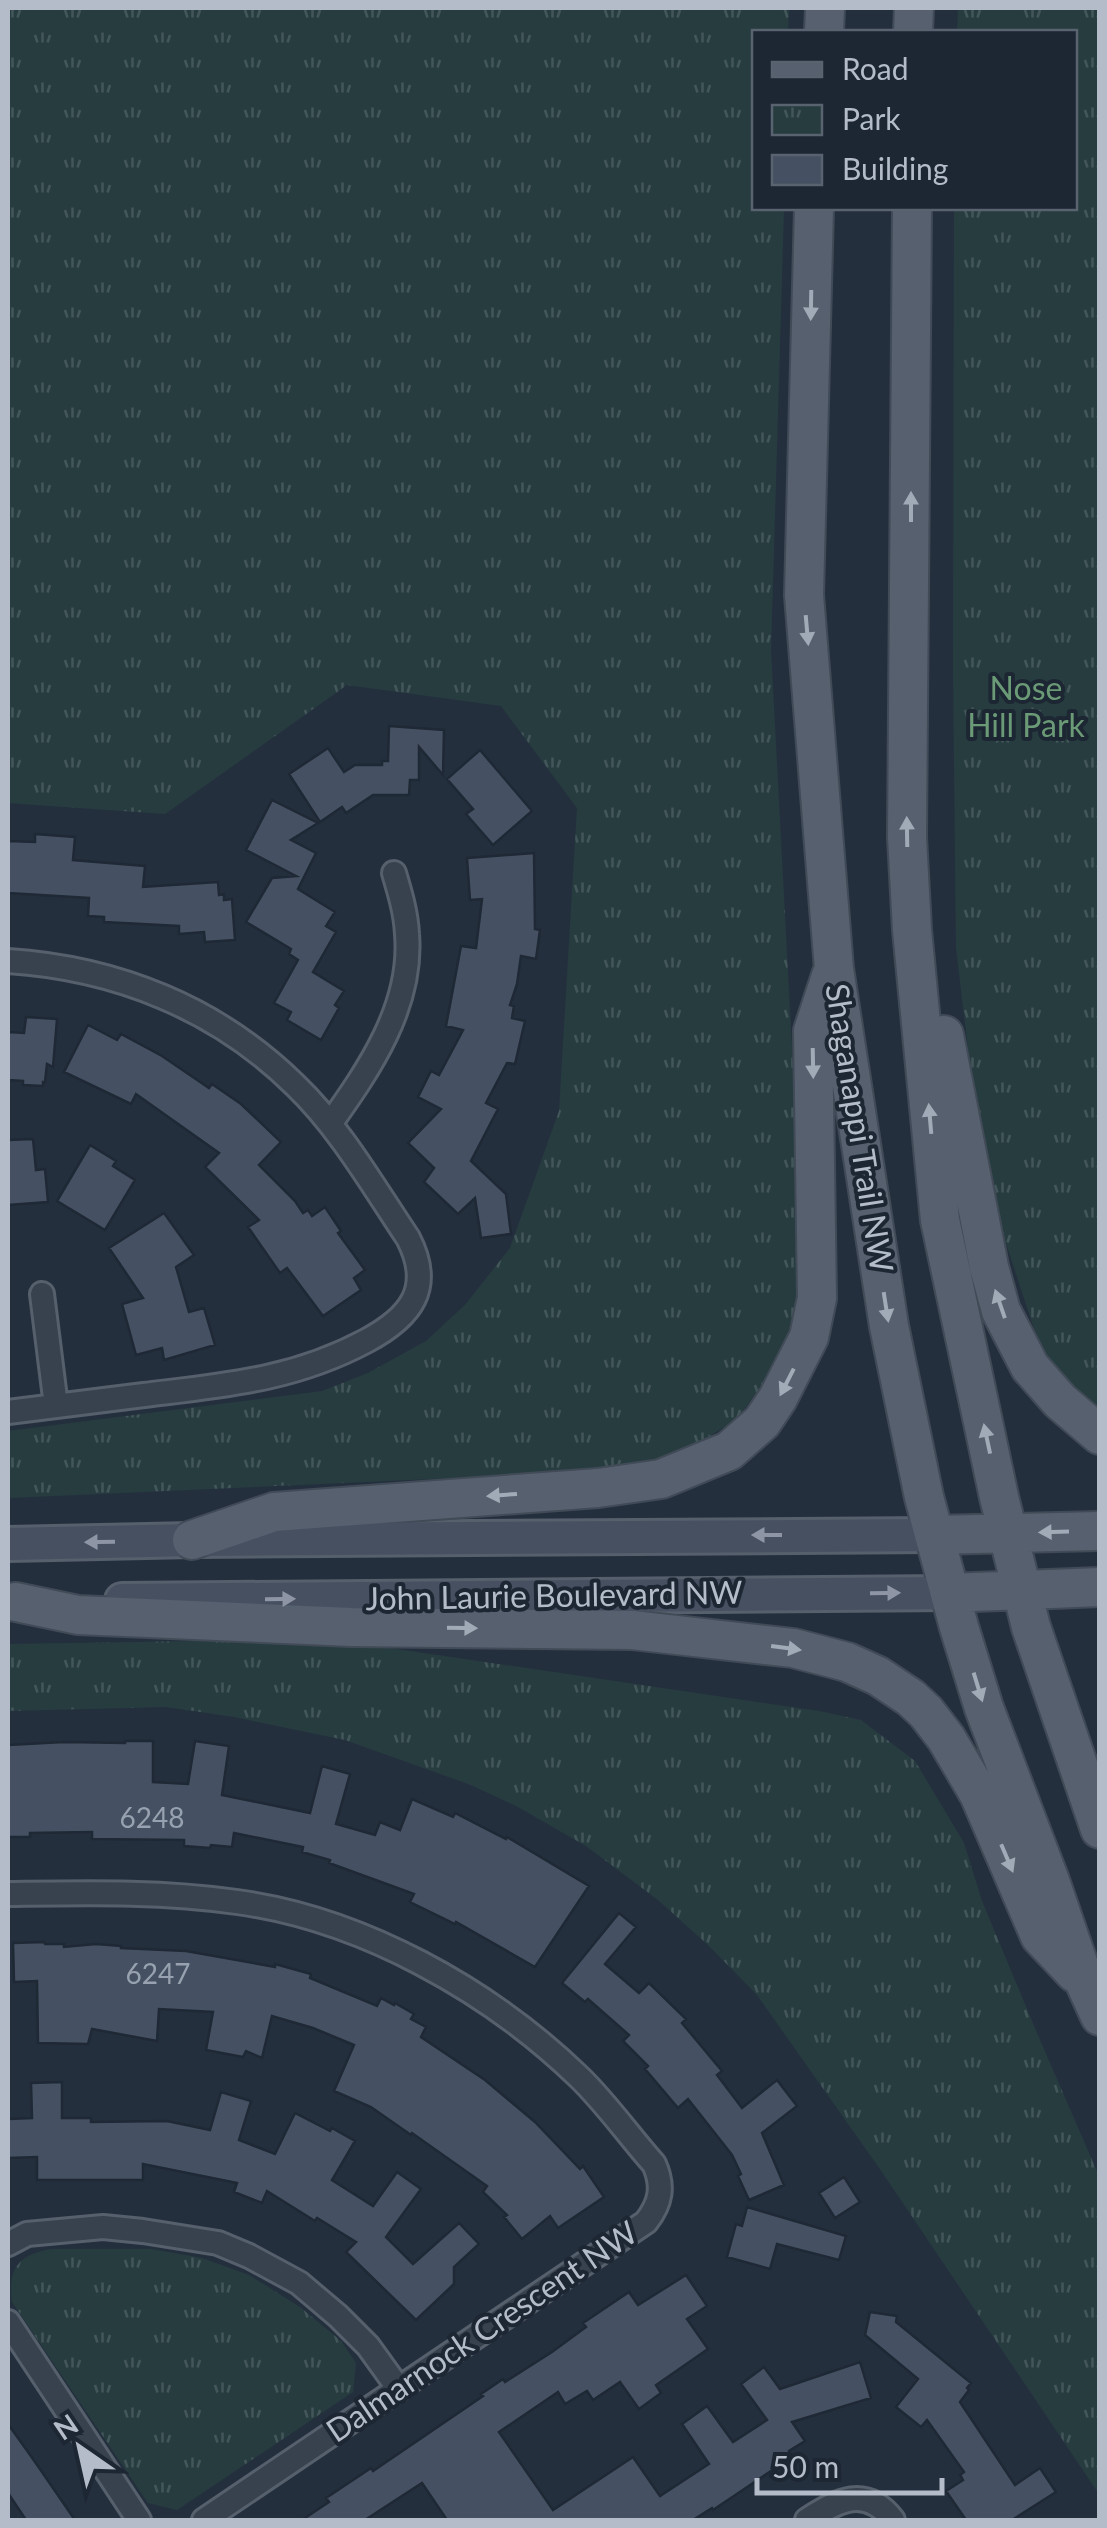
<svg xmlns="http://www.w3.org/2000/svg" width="1107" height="2528" viewBox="0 0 1107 2528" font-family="Lato,sans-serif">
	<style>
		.park { fill: url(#park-tufts) }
		.building { fill: #455162; stroke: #1f2835; stroke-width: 2.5 }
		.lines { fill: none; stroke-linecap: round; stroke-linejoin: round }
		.minor-casing { stroke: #565f6c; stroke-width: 28 }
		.secondary-casing { stroke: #565f6c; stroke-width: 38 }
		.primary-casing { stroke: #414a57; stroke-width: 42 }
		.minor { stroke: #38414e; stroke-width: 22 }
		.secondary { stroke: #465061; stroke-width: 32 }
		.primary { stroke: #56606e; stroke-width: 38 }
		.oneway { fill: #a1aab7 }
		.oneway2 { fill: #8e96a5 }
		.labels { text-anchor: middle; stroke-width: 8; stroke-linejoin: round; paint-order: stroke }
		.number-label { font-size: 28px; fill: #98a1af }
		.park-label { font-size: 32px; fill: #6b9a76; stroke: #1d2633 }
		.street-label { font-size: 32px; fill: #b4bcc9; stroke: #1d2633 }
	</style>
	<defs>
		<pattern id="park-tufts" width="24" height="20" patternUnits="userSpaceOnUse" patternTransform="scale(2.5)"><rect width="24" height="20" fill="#263c3f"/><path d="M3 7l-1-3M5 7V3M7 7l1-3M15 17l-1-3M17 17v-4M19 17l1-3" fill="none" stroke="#435659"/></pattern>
	</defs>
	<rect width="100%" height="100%" fill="#242f3e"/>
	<path class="park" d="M8,8H789L788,32H754V208H784L771,650L794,1087L800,1290L781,1360L737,1419L678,1456L633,1470L8,1498V1431L322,1391L368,1373L426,1341L465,1305L510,1248L559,1111L577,808L501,706L347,685L165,814L8,803Z
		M958,8H1099V1408L1084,1398L1053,1366L1036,1335L983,1173L956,948L953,668L954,208H1074V32H957Z
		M198,1641L383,1647L819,1711L861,1720L915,1761L964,1843L982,1901L1037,2033L1099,2176V2494L882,2172L757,1995L708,1945L658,1900L586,1846L518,1807L471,1785L345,1740L234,1717L166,1707L8,1711V1644Z
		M51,2249H151L202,2258L249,2275L300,2307L341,2341L356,2363L353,2392L177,2510L148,2503L12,2302C8,2268 18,2255 51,2249Z"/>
	<path class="building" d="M389,726L444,730L443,775L419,747V780H410L409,795H373L346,813L342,807L320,822L289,774L328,748L344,772L355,765H382V761H388Z
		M480,750L532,811L493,845L466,814L473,809L447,779Z
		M272,800L318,823L291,840L316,853L298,889L335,912L326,926L336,932L313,972L344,991L335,1005L339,1008L321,1040L287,1020L291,1012L274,1003L298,960L289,954L291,949L246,922L272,878L296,876L246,850Z
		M35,834L75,837L73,860L145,866L143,887L218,882L219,895L224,894V900L232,899L235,940L205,942L204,932L179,934V926L104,922V917L88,916L89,898L8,893V841L35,842Z
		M534,853L535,929L540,930L536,959L521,956L517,984L510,1005L514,1006L512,1018L525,1021L515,1064L507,1063L486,1103L498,1109L471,1161L506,1194L511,1234L481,1238L475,1198L458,1214L424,1182L434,1168L408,1143L441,1109L418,1097L431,1071L439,1075L463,1030L446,1026L461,946L476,948L482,899L470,900L467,858Z
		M26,1017L57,1019L53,1067L47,1064L45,1082H43V1086L23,1085V1081L8,1080V1032L24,1033Z
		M88,1025L117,1040L121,1034L162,1056L209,1088L212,1084L241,1104L281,1142L259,1165L295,1201L303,1213L308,1210L312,1216L325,1207L341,1231L338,1233L365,1270L354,1278L361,1290L323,1316L287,1268L280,1273L248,1227L259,1220L205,1167L219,1153L136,1094L131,1104L64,1072Z
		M33,1139L36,1170L45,1169L48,1202L8,1205V1140Z
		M90,1145L116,1161L113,1166L135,1180L105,1230L57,1201Z
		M164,1213L194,1255L176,1267L189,1312L204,1308L215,1345L164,1360L162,1348L136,1355L122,1304L143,1298L109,1248Z
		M125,1741H153V1782L188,1784L195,1741L229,1746L222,1795L310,1813L322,1766L350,1774L336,1824L375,1835L380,1822L400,1830L412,1799L453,1817L455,1813L506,1839L507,1837L589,1886L535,1967L456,1922L455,1924L410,1902L414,1894L329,1863L330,1860L302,1852L303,1847L234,1833L232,1847L211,1845L210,1848L184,1846V1840L92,1839V1832L30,1833V1837H8V1745L64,1742L125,1743Z
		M619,1913L636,1927L605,1964L639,1993L649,1983L686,2019L682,2023L722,2071L717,2075L742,2108L777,2080L797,2106L762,2133L784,2185L749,2200L738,2176L741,2174L732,2155L688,2099L678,2108L645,2069L648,2066L623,2041L629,2035L588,1999L585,2002L562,1983Z
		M44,1942L45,1944H64V1947L96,1944L121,1946V1948L186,1951L275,1967V1964L311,1974L310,1978L377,2006L381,1998L394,2005L395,2003L414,2014L411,2019L426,2027L421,2037L485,2080L535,2122L580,2169L583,2166L604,2197L558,2228L550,2216L522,2239L504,2217L507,2215L483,2192L487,2186L412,2133L411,2135L371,2107L334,2091L354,2045L313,2028L272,2016L262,2058L246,2051L243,2057L206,2050L213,2012L159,2009L157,2041L92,2029L88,2044L38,2043L37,1981L14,1982L13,1943Z
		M62,2082V2118H91V2122L167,2121L210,2130L221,2092L251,2101L239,2140L275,2154L295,2113L330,2131L332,2128L355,2141L332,2180L373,2206L397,2172L421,2189L386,2237L413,2264L459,2223L479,2244L454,2267V2284L416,2320L346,2252L356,2242L317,2218L315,2221L267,2191L262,2203L234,2192L237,2183L143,2164V2180H37V2157L8,2158V2119L32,2118L31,2083Z
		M844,2177L860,2202L835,2218L819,2193Z
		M747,2207L846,2236L839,2260L777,2244L770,2269L727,2257L736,2224L742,2226Z
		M686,2275L707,2306L687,2319L708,2349L656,2385L661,2393L639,2409L620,2382L593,2400L587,2391L565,2404L558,2392L499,2432L553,2510L633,2457L660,2496L709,2464L682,2424L707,2406L733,2442L767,2420L741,2384L764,2367L780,2389L860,2362L871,2398L792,2422L805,2441L789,2451L792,2457L713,2510L712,2508L693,2520H447L422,2483L365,2520H302L329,2502L326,2498L371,2468L373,2471L483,2396L481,2394L503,2379L505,2382L552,2352L586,2327L583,2323L629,2292L638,2305Z
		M870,2312L897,2316L896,2322L971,2383L967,2388L969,2390L960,2402L1015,2485L1040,2468L1056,2492L1012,2520H966L946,2491L963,2480L960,2475L964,2472L927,2420L921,2427L896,2407L918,2379L865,2335Z
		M8,2424L33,2459L75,2520H26L8,2493Z"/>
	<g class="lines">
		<g class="minor-casing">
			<path id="minor" d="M8,961C116,968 217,1008 295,1085C340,1128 373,1186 408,1238C434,1288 411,1317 366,1341C293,1380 225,1385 144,1395C99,1401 53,1406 8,1412
				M330,1124C369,1069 413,1006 407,934C406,913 400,893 394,873
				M42,1294L56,1406
				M8,1894C85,1893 160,1891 237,1902C362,1919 489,1990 579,2077C606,2103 629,2136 654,2164C664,2186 661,2203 646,2222L204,2520
				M8,2244L27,2234L103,2227L143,2231L218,2243L249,2256L299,2283L338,2316L368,2346L399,2389
				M8,2322L139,2520
				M807,2520C838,2500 866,2485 893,2520"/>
		</g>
		<g class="secondary-casing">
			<path id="secondary" d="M8,1544L192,1540L934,1535
				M122,1600L950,1593"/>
		</g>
		<g class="primary-casing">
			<path id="primary" d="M824,32L825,8
				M913,32L914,8
				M814,208L804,595L834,969L889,1326L924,1497L959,1627L984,1708L1050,1881L1085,1983L1100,2016
				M912,208L907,837L912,930L940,1220L999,1497L1031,1627L1100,1829
				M944,1035L989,1267L1001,1311L1030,1367L1060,1401L1100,1435
				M934,1535L1100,1531
				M192,1540L274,1512L598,1488L661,1479L729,1451L762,1422L778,1398L809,1337L817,1298L813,1031L831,976
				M950,1593L1100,1587
				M16,1602L78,1615L351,1627L632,1630L793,1648L847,1662L878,1676L911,1698L926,1712L946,1738L979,1794L1040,1936L1075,1973"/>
		</g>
		<use href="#minor" class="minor"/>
		<use href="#secondary" class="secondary"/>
		<use href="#primary" class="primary"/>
	</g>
	<defs><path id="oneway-solid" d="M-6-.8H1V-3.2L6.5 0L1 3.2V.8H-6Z" transform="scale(2.5)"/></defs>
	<g class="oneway">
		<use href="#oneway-solid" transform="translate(811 305) rotate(91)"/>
		<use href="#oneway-solid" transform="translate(911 507) rotate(-90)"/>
		<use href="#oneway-solid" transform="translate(807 630) rotate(85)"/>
		<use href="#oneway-solid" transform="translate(907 832) rotate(-91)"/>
		<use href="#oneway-solid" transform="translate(813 1063) rotate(89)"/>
		<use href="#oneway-solid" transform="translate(930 1119) rotate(-95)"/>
		<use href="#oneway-solid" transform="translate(1000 1304) rotate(-109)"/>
		<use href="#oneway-solid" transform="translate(886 1307) rotate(81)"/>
		<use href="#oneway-solid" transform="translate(787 1382) rotate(117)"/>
		<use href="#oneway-solid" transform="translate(987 1439) rotate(-102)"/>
		<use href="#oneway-solid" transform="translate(502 1495) rotate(176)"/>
		<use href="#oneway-solid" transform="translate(1054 1532) rotate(178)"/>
		<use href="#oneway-solid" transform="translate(462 1628) rotate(1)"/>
		<use href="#oneway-solid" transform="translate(786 1648) rotate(8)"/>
		<use href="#oneway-solid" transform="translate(978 1687) rotate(73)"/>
		<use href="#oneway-solid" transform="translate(1007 1858) rotate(67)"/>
	</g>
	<g class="oneway2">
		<use href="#oneway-solid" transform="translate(767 1535) rotate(180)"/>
		<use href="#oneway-solid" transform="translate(100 1542) rotate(179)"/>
		<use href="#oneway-solid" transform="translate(885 1593) rotate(-1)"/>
		<use href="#oneway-solid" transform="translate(280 1599) rotate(-1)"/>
	</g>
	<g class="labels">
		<g class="number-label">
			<text x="152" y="1828">6248</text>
			<text x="158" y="1984">6247</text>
		</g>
		<g class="park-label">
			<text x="1026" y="700">Nose<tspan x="1026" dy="37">Hill Park</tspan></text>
		</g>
		<g class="street-label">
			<text transform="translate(859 1128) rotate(81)" y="11">Shaganappi Trail NW</text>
			<text transform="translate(554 1596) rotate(-1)" y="11">John Laurie Boulevard NW</text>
			<text transform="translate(482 2332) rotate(-34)" y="11">Dalmarnock Crescent NW</text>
		</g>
	</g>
	<rect width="1107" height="2528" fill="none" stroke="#b4bcc9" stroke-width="20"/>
	<rect x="752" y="30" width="325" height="180" fill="#1d2633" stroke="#59626f" stroke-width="2.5"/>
	<rect x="772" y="62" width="50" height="15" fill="#56606e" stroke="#59626f" stroke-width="2.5"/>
	<text x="842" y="80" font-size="30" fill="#b4bcc9">Road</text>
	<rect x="772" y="105" width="50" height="30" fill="url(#park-tufts)" stroke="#59626f" stroke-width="2.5"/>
	<text x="842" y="130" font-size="30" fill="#b4bcc9">Park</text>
	<rect x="772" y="155" width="50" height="30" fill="#455162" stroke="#59626f" stroke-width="2.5"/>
	<text x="842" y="180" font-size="30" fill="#b4bcc9">Building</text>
	<g transform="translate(80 2448) rotate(326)" stroke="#1d2633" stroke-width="8" paint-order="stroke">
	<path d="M0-8L18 38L0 25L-18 38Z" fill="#b4bcc9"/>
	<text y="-15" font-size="28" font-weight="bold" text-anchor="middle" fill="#b4bcc9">N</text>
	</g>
	<path d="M757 2478v15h185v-15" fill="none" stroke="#b4bcc9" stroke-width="5"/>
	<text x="772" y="2478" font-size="30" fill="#b4bcc9" stroke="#1d2633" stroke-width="8" paint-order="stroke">50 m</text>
</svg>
